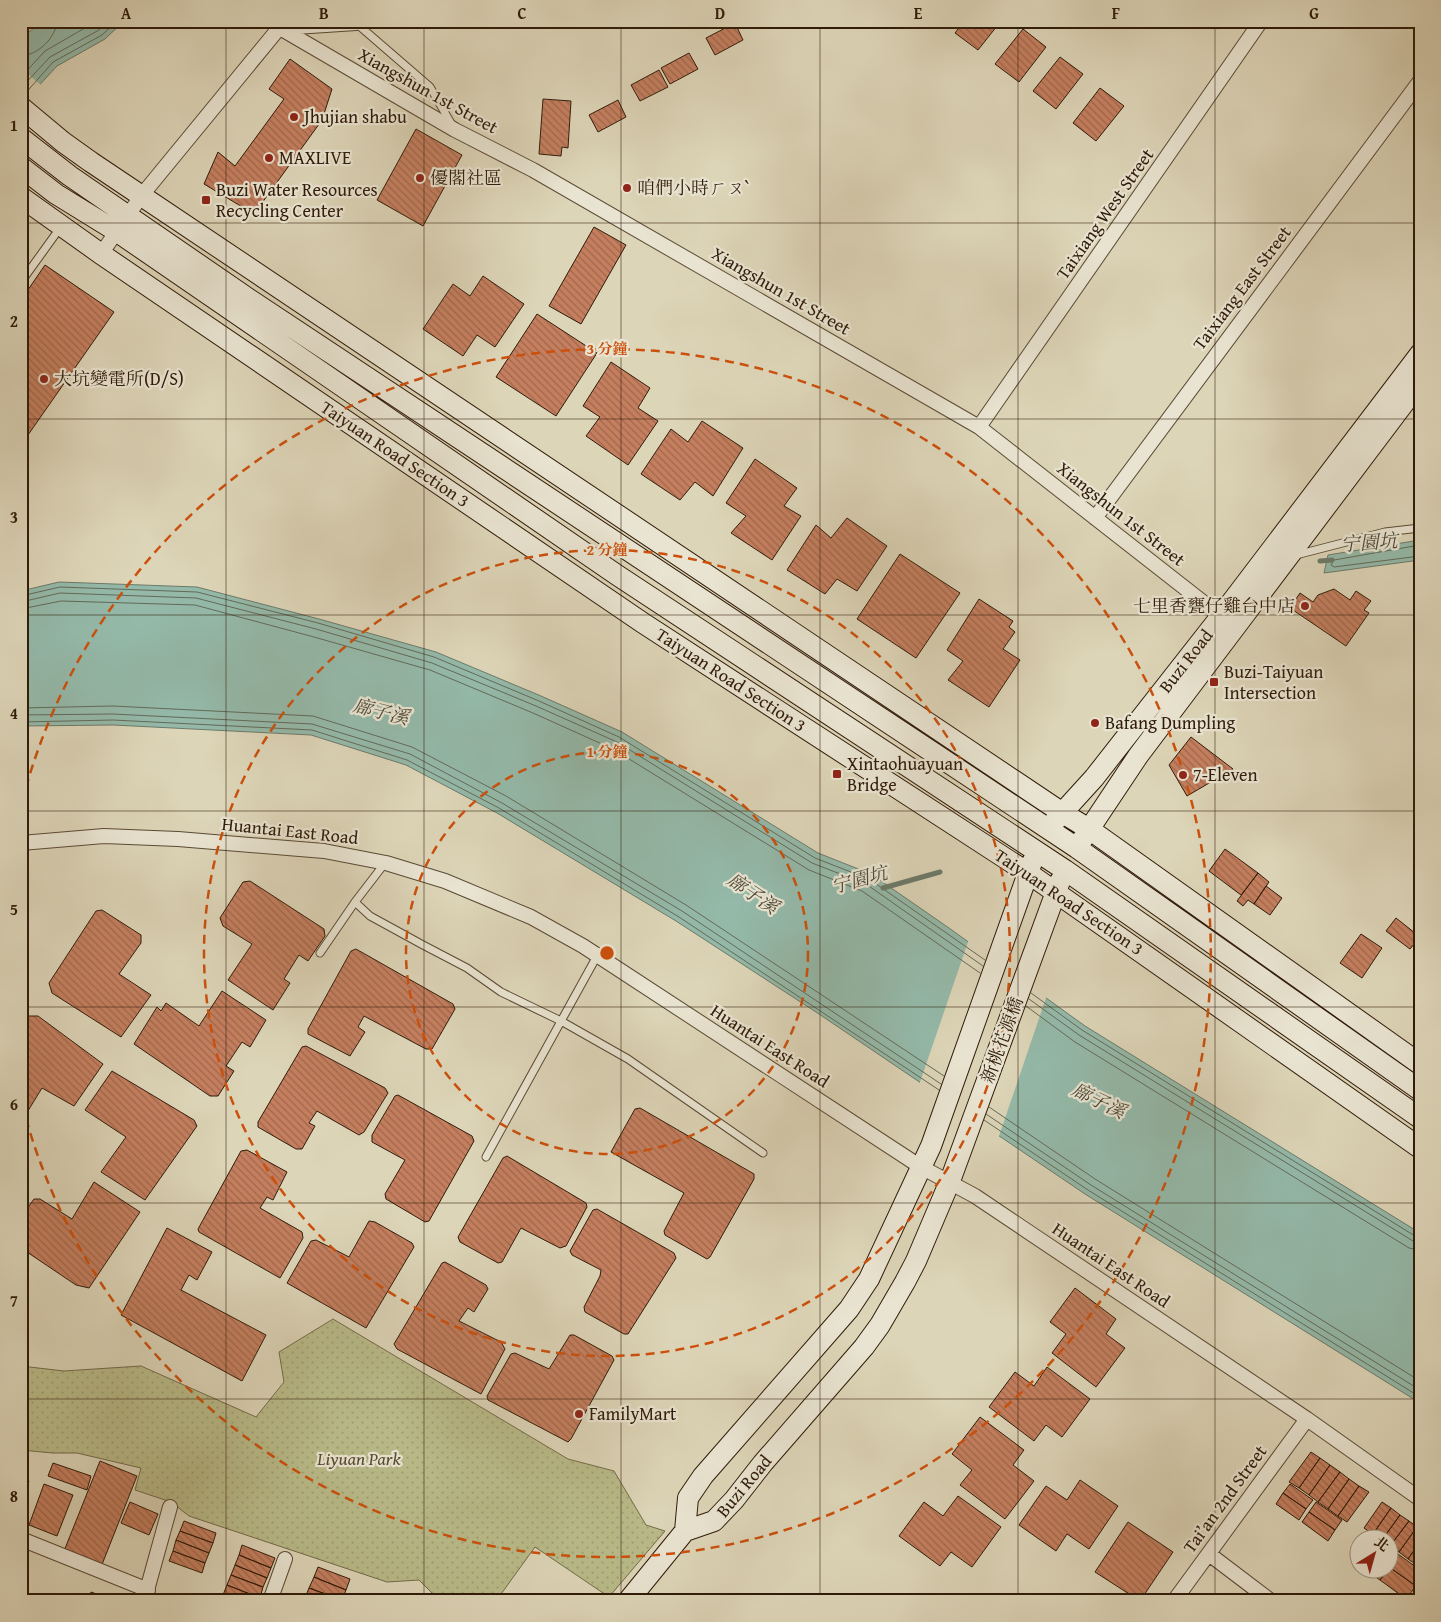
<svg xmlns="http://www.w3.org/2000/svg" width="1441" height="1622" viewBox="0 0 1441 1622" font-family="'Gentium Book Plus','Noto Serif TC',serif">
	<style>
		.park { fill: url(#park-dots); stroke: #746b49 }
		.water { fill: #94b9a9; stroke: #6c7a69 }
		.pier { fill: #ddd5b8 }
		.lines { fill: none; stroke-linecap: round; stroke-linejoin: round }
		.shore { stroke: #626a59; stroke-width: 1 }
		.stream { stroke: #6c7a69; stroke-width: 5 }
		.building { fill: url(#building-back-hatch); stroke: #2f1b09 }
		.lane-casing { stroke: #5a4a35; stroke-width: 9 }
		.street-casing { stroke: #5a4a35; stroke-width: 16 }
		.secondary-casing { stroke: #2f1b09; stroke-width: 22 }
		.lane { stroke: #e9e4d1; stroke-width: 7 }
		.street { stroke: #e9e4d1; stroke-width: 14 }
		.secondary { stroke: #e9e4d1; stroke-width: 20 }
		.grid { fill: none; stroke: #2f1b09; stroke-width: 1; stroke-opacity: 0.55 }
		.ring { fill: none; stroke: #cc500c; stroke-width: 2.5; stroke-dasharray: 9 6 }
		.poi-dot { fill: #8f2418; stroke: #e9e4d1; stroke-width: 2 }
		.labels { text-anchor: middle; stroke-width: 4.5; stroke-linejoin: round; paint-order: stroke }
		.street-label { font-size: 18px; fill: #2f1b09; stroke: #e9e4d1 }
		.poi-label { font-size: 18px; fill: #2f1b09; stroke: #e9e4d1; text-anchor: start }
		.park-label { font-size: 18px; font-style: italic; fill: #584b2f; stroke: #e9e4d1 }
		.water-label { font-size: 19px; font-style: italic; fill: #4d4a39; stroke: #e9e4d1 }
		.centre { fill: #cc500c; stroke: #e9e4d1; stroke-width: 2.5 }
		.ring-label { font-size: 15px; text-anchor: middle; font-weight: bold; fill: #cc500c; stroke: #e9e4d1; stroke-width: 4.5; stroke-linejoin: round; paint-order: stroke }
		.neatline { fill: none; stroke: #2f1b09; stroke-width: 2 }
		.grid-label { font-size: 16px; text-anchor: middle; font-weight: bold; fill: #2f1b09 }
	</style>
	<defs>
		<pattern id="park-dots" width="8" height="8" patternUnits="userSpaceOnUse" patternTransform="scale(1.25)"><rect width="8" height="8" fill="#b9bb89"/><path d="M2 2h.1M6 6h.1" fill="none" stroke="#9fa075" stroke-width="1.8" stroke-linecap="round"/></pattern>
		<pattern id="building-back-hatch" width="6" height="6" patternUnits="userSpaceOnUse" patternTransform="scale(1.25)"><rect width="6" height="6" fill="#c57f5f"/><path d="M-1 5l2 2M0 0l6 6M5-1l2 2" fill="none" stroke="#a0674d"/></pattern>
	</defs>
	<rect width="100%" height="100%" fill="#ddd5b8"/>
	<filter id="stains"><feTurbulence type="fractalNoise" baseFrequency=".004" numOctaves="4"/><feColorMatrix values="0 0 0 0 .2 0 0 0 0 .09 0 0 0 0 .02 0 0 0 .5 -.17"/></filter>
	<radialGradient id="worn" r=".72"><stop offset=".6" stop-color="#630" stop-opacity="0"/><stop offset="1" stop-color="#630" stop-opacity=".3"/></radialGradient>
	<path class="park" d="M333,1319L568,1459L614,1471L646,1525L665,1531L609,1597L535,1547L496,1601H440L419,1580L387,1582L189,1516L171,1502L135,1490L141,1468L77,1453H53L21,1450V1366L64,1371L141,1366L256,1417L284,1382L279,1352Z"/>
	<path class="water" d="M39,21H124L105,39L57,66L21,105V38L34,28Z
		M1420,540V560L1324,573L1328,555Z
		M59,582L197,587L319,619L436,652L541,696L622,732L818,853L871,874L949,928L1085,1026L1420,1233V1403L1085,1194L819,1014L676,921L497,813L406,765L311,735L113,725L21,726V591Z"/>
	<path class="pier" d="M21,68L42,86L21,108Z
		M969,939L1047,995L998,1139L919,1085Z"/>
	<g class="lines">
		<path class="shore" d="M21,56C38,55 56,38 57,21
			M21,77L45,51L97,21
			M21,88L50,57L99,30L108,21
			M23,96L53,62L102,35L117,21
			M1420,545L1334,560L1331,565L1334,567L1420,556
			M21,596L60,587L197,592L318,623L434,657L539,701L619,737L815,858L869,879L985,960
			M21,602L60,593L196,598L316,629L432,663L536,706L617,742L812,863L866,884L983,966
			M21,609L61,601L195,605L314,637L430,670L533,713L613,749L809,870L862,891L980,973
			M21,708L113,706L313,716L412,747L506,796L686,905L944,1076
			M21,715L113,714L312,724L410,754L502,803L682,911L941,1084
			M21,722L113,720L312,730L407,760L499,808L679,917L939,1090
			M1031,993L1082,1030L1415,1236H1420
			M1029,999L1079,1035L1413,1241L1420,1243
			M1026,1006L1075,1042L1409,1248L1420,1250
			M989,1107L1095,1179L1420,1381
			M986,1114L1091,1185L1420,1390
			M984,1120L1088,1190L1420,1397"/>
		<path class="stream" d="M1320,561L1332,560
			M883,888L940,872"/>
	</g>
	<path class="building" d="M964,21H1001L978,50L955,33Z
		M1207,21H1224L1218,29Z
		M735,23L743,40L715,55L706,38Z
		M1023,29L1046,47L1019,82L995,64Z
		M689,53L698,69L670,84L661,68Z
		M1060,57L1083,74L1056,109L1033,91Z
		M290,59L332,89L322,120L254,214L204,184L218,152L235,166L284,99L269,89Z
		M659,70L668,87L640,101L631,85Z
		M1100,88L1124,106L1096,141L1073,123Z
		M543,99L571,101L568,148L562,147L561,156L539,154Z
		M618,100L626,117L598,132L589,115Z
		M416,129L462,155L423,226L377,200Z
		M594,227L626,245L581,324L549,306Z
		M45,265L114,312L21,445V300Z
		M483,276L524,304L495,347L477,335L463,356L423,329L453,284L470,296Z
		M537,314L597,353L556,416L496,377Z
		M611,362L650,388L638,408L658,421L628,465L586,436L600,417L583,406Z
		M702,421L743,448L713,496L695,482L680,500L641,474L671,429L688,442Z
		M755,459L797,488L784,506L801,516L772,560L731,533L746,516L726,503Z
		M847,518L887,546L857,591L837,579L825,594L787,570L816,525L831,538Z
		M900,554L960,593L916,658L857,619Z
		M1334,589L1350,600L1356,591L1371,601L1364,610L1369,613L1346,646L1290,608L1300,593L1313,602L1318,595Z
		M979,599L1013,621L1009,627L1015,632L1003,649L1020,660L989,707L948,680L963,661L947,650Z
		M1191,737L1233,769L1187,796L1169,765Z
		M1225,849L1258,873L1241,895L1209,871Z
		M1258,873L1269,882L1254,904L1248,900L1243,906L1237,901Z
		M250,881L324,929L325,936L308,961L299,955L284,979L290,983L273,1010L228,980L252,944L223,926L220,918L243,882Z
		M1266,886L1282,898L1270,915L1254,904Z
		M102,910L141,935V943L119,974L151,995L121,1037L52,993L49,983L96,911Z
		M1396,918L1420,937L1410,949L1386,931Z
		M1361,934L1382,948L1362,978L1340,963Z
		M356,949L453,1004L455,1009L432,1049H426L364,1016L358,1027L365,1032L350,1056L308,1034V1029L351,951Z
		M222,991L266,1020L250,1047L242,1042L226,1066L234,1071L218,1096H210L134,1044L157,1007L161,1011L166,1003L199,1026Z
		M27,1016H38L103,1064L74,1106L42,1088L23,1119H21V1025Z
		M306,1046L385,1088L388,1093L364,1132L359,1135L317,1111L309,1123L315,1126L302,1149H296L258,1127V1122L302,1047Z
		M112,1071L194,1120L197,1126L145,1200L101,1172L126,1137L85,1110Z
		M398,1095L472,1136L474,1141L429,1221L425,1222L386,1199L385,1194L405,1160L372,1142V1135L395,1096Z
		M640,1108L754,1174V1179L710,1257L707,1259L665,1235L664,1231L684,1193L611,1152L635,1109Z
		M247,1150L287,1172L273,1200L267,1197L260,1208L302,1232L303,1238L280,1278L199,1232L198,1229L241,1151Z
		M507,1156L586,1203L587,1207L566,1246L560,1248L521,1228L502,1262L498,1263L460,1242L458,1237L503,1158Z
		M94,1182L140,1212L89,1288L76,1285L21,1248V1217L34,1199H40L72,1219Z
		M597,1209L674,1253L676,1258L628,1334H624L585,1312L584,1307L600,1276L601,1270L572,1255L570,1251L593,1210Z
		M369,1221L375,1222L412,1243L414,1247L366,1328L287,1283L311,1241L316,1240L349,1257Z
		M167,1228L212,1252L197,1280L189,1275L181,1290L266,1335L242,1381L121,1315Z
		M445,1262L486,1285L488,1289L474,1312L468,1308L459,1321L501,1342L505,1349L481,1394L397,1349L394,1344L442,1263Z
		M1075,1288L1116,1319L1106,1334L1125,1348L1096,1387L1052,1353L1066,1334L1050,1322Z
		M570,1335H574L612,1356L614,1360L571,1439L568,1442L488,1400L487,1396L511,1354L515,1353L549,1369Z
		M1047,1367L1090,1399L1062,1437L1046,1425L1034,1441L989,1407L1015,1372L1034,1386Z
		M980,1417L1024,1450L1013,1465L1034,1481L1005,1519L960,1485L972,1470L952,1454Z
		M1311,1452L1320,1458L1299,1488L1289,1482Z
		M1320,1458L1330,1465L1309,1495L1299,1488Z
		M100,1461L137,1476L101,1567L64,1551Z
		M53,1463L91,1476L87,1490L48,1476Z
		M1330,1465L1340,1472L1318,1502L1309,1495Z
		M1340,1472L1349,1479L1328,1509L1318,1502Z
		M21,1478L29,1481L21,1502Z
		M1349,1479L1359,1486L1338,1516L1328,1509Z
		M1080,1480L1118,1506L1089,1549L1067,1534L1056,1551L1019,1525L1046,1486L1067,1500Z
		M44,1484L73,1495L57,1536L29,1525Z
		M1290,1484L1313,1500L1306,1509L1283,1493Z
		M1359,1486L1369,1492L1347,1522L1338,1516Z
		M1283,1493L1306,1509L1299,1520L1276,1504Z
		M958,1496L1001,1527L972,1567L951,1552L940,1566L899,1536L924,1502L943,1516Z
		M130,1502L158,1514L149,1535L121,1523Z
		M1316,1502L1342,1520L1335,1530L1309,1512Z
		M1382,1502L1391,1508L1373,1534L1364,1528Z
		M1391,1508L1400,1515L1382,1540H1381L1373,1534Z
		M1309,1512L1335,1530L1328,1541L1302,1522Z
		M1400,1515L1409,1521L1390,1546L1388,1545V1540H1382Z
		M184,1521L216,1533L213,1543L180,1531Z
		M1409,1521L1417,1527L1399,1552L1390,1546Z
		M1128,1522L1173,1552L1140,1601L1095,1572Z
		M1417,1527L1420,1528V1542L1408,1559L1399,1552Z
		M180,1531L213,1543L209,1553L176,1540Z
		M176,1540L209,1553L205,1563L173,1551Z
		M1420,1542V1560L1417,1565L1408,1559Z
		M242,1545L275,1558L271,1568L239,1555Z
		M1388,1547L1398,1554L1389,1567L1388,1566Z
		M173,1551L205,1563L202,1573L169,1561Z
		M1398,1554L1420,1570V1581L1416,1586L1389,1567Z
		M239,1555L271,1568L267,1578L235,1565Z
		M235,1565L267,1578L263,1587L231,1575Z
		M318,1567L350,1579L346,1590L314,1577Z
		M1389,1567L1416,1586L1406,1599L1380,1580Z
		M1366,1570H1388L1380,1580Z
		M231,1575L263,1587L260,1598L227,1585Z
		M314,1577L346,1590L342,1600L309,1588Z
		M227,1585L260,1598L258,1601H239L223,1595Z
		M309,1588L342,1600V1601H312L305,1598Z
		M91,1592L102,1596L100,1601H88Z
		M223,1595L239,1601H221Z"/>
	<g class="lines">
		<g class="lane-casing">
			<path id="lane" d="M356,23L430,87L452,125
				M21,282L60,228
				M1296,555L1385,532L1420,528
				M385,863L355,902L370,916L423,945L467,968L501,992L561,1021L628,1059L763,1153
				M320,953L355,902
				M486,1157L597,956"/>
		</g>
		<g class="street-casing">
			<path id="street" d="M280,28L455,130L533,170L979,427L1227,621
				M280,28L356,23L360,21
				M101,254L142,195L284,22
				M979,427L1261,21
				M1095,518L1420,81
				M21,843L104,836L178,839L324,851L386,863L445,881L531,917L583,946L921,1167L975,1196L1307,1419L1420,1499
				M21,1539L148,1590
				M1209,1554L1271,1601
				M144,1601L170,1507
				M270,1601L285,1559
				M1174,1601L1307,1419"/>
		</g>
		<g class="secondary-casing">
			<path id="secondary" d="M21,107L63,142L91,162L1061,812L1089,829L1420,1064
				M21,138L70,176L249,299L1077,848L1420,1090
				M21,167L56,194L116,231L617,575L1065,870L1420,1118
				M21,197L101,254L643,623L1028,873L1420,1148
				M1054,822L1094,778L1221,616L1420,354
				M1082,840L1138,756L1420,382
				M685,1531L688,1498L703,1476L849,1309L869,1279L931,1146L1032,862
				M685,1531L714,1521L734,1500L763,1463L864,1347L880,1325L905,1282L916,1261L950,1181L1060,881
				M628,1601L685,1531"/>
		</g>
		<use href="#lane" class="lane"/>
		<use href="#street" class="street"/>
		<use href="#secondary" class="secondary"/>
	</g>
	<path class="grid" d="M226,21V1601M424,21V1601M621,21V1601M820,21V1601M1018,21V1601M1215,21V1601M21,223H1420M21,419H1420M21,615H1420M21,811H1420M21,1007H1420M21,1203H1420M21,1399H1420"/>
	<g class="ring">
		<circle cx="607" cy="953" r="201"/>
		<circle cx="607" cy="953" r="403"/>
		<path d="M22 802A604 604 0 1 1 22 1104"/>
	</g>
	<g class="poi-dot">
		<circle cx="294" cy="117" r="5"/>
		<circle cx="269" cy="158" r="5"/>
		<circle cx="420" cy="178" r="5"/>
		<circle cx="627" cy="188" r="5"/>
		<rect x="201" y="195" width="10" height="10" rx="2.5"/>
		<circle cx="44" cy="379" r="5"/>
		<circle cx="1305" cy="606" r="5"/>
		<rect x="1209" y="677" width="10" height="10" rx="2.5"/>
		<circle cx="1095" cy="723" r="5"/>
		<rect x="832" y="769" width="10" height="10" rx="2.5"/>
		<circle cx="1183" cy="775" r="5"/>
		<circle cx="579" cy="1414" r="5"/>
	</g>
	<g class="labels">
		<g class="street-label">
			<text transform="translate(428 91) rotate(29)" y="6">Xiangshun 1st Street</text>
			<text transform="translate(1105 214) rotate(-55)" y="6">Taixiang West Street</text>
			<text transform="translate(1242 288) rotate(-53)" y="6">Taixiang East Street</text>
			<text transform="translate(781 291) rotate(30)" y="6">Xiangshun 1st Street</text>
			<text transform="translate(395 454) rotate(34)" y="6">Taiyuan Road Section 3</text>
			<text transform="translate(1121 514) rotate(38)" y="6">Xiangshun 1st Street</text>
			<text transform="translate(1186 661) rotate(-52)" y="6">Buzi Road</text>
			<text transform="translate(731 680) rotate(33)" y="6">Taiyuan Road Section 3</text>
			<text transform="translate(290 831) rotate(6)" y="6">Huantai East Road</text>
			<text transform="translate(1069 902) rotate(34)" y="6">Taiyuan Road Section 3</text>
			<text transform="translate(1002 1040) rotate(-70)" y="6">新桃花源橋</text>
			<text transform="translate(770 1046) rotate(33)" y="6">Huantai East Road</text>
			<text transform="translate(1111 1265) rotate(34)" y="6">Huantai East Road</text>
			<text transform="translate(744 1486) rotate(-50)" y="6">Buzi Road</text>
			<text transform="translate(1225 1499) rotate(-54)" y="6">Tai’an 2nd Street</text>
		</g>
		<g class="poi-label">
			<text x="304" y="123">Jhujian shabu</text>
			<text x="279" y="164">MAXLIVE</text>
			<text x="430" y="184">優閣社區</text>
			<text x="637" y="194">咱們小時ㄏㄡˋ</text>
			<text x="216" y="196">Buzi Water Resources<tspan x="216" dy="21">Recycling Center</tspan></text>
			<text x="54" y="385">大坑變電所(D/S)</text>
			<text x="1295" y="612" text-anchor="end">七里香甕仔雞台中店</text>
			<text x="1224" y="678">Buzi-Taiyuan<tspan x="1224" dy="21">Intersection</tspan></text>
			<text x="1105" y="729">Bafang Dumpling</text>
			<text x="847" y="770">Xintaohuayuan<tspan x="847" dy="21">Bridge</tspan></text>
			<text x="1193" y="781">7-Eleven</text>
			<text x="589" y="1420">FamilyMart</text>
		</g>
		<g class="park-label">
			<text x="359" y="1465">Liyuan Park</text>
		</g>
		<g class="water-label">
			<text transform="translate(1369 542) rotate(-4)" y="7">宁園坑</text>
			<text transform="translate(381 711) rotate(14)" y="7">廍子溪</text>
			<text transform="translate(859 879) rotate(-15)" y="7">宁園坑</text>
			<text transform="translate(753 893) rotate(34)" y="7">廍子溪</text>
			<text transform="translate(1099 1100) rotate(26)" y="7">廍子溪</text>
		</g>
	</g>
	<circle cx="607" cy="953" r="8" class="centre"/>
	<g class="ring-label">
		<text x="607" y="354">3 分鐘</text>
		<text x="607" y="555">2 分鐘</text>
		<text x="607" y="757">1 分鐘</text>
	</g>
	<rect width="1441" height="1622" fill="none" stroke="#ddd5b8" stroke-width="55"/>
	<g transform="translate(1374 1554) rotate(37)"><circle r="24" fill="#e9e4d1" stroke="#9f9481"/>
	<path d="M0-4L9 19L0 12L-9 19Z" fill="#8f2418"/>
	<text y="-8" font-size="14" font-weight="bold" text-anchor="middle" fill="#2f1b09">北</text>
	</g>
	<rect x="28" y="28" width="1386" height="1566" class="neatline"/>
	<g class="grid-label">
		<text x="126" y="19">A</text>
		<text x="324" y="19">B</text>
		<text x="522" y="19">C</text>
		<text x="720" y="19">D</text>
		<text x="918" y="19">E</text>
		<text x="1116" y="19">F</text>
		<text x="1314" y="19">G</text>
		<text x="14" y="131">1</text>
		<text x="14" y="327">2</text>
		<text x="14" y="523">3</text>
		<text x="14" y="719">4</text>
		<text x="14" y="915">5</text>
		<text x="14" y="1110">6</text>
		<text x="14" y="1306">7</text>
		<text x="14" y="1502">8</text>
	</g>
	<rect width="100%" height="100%" filter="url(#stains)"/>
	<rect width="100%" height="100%" fill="url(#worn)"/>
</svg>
